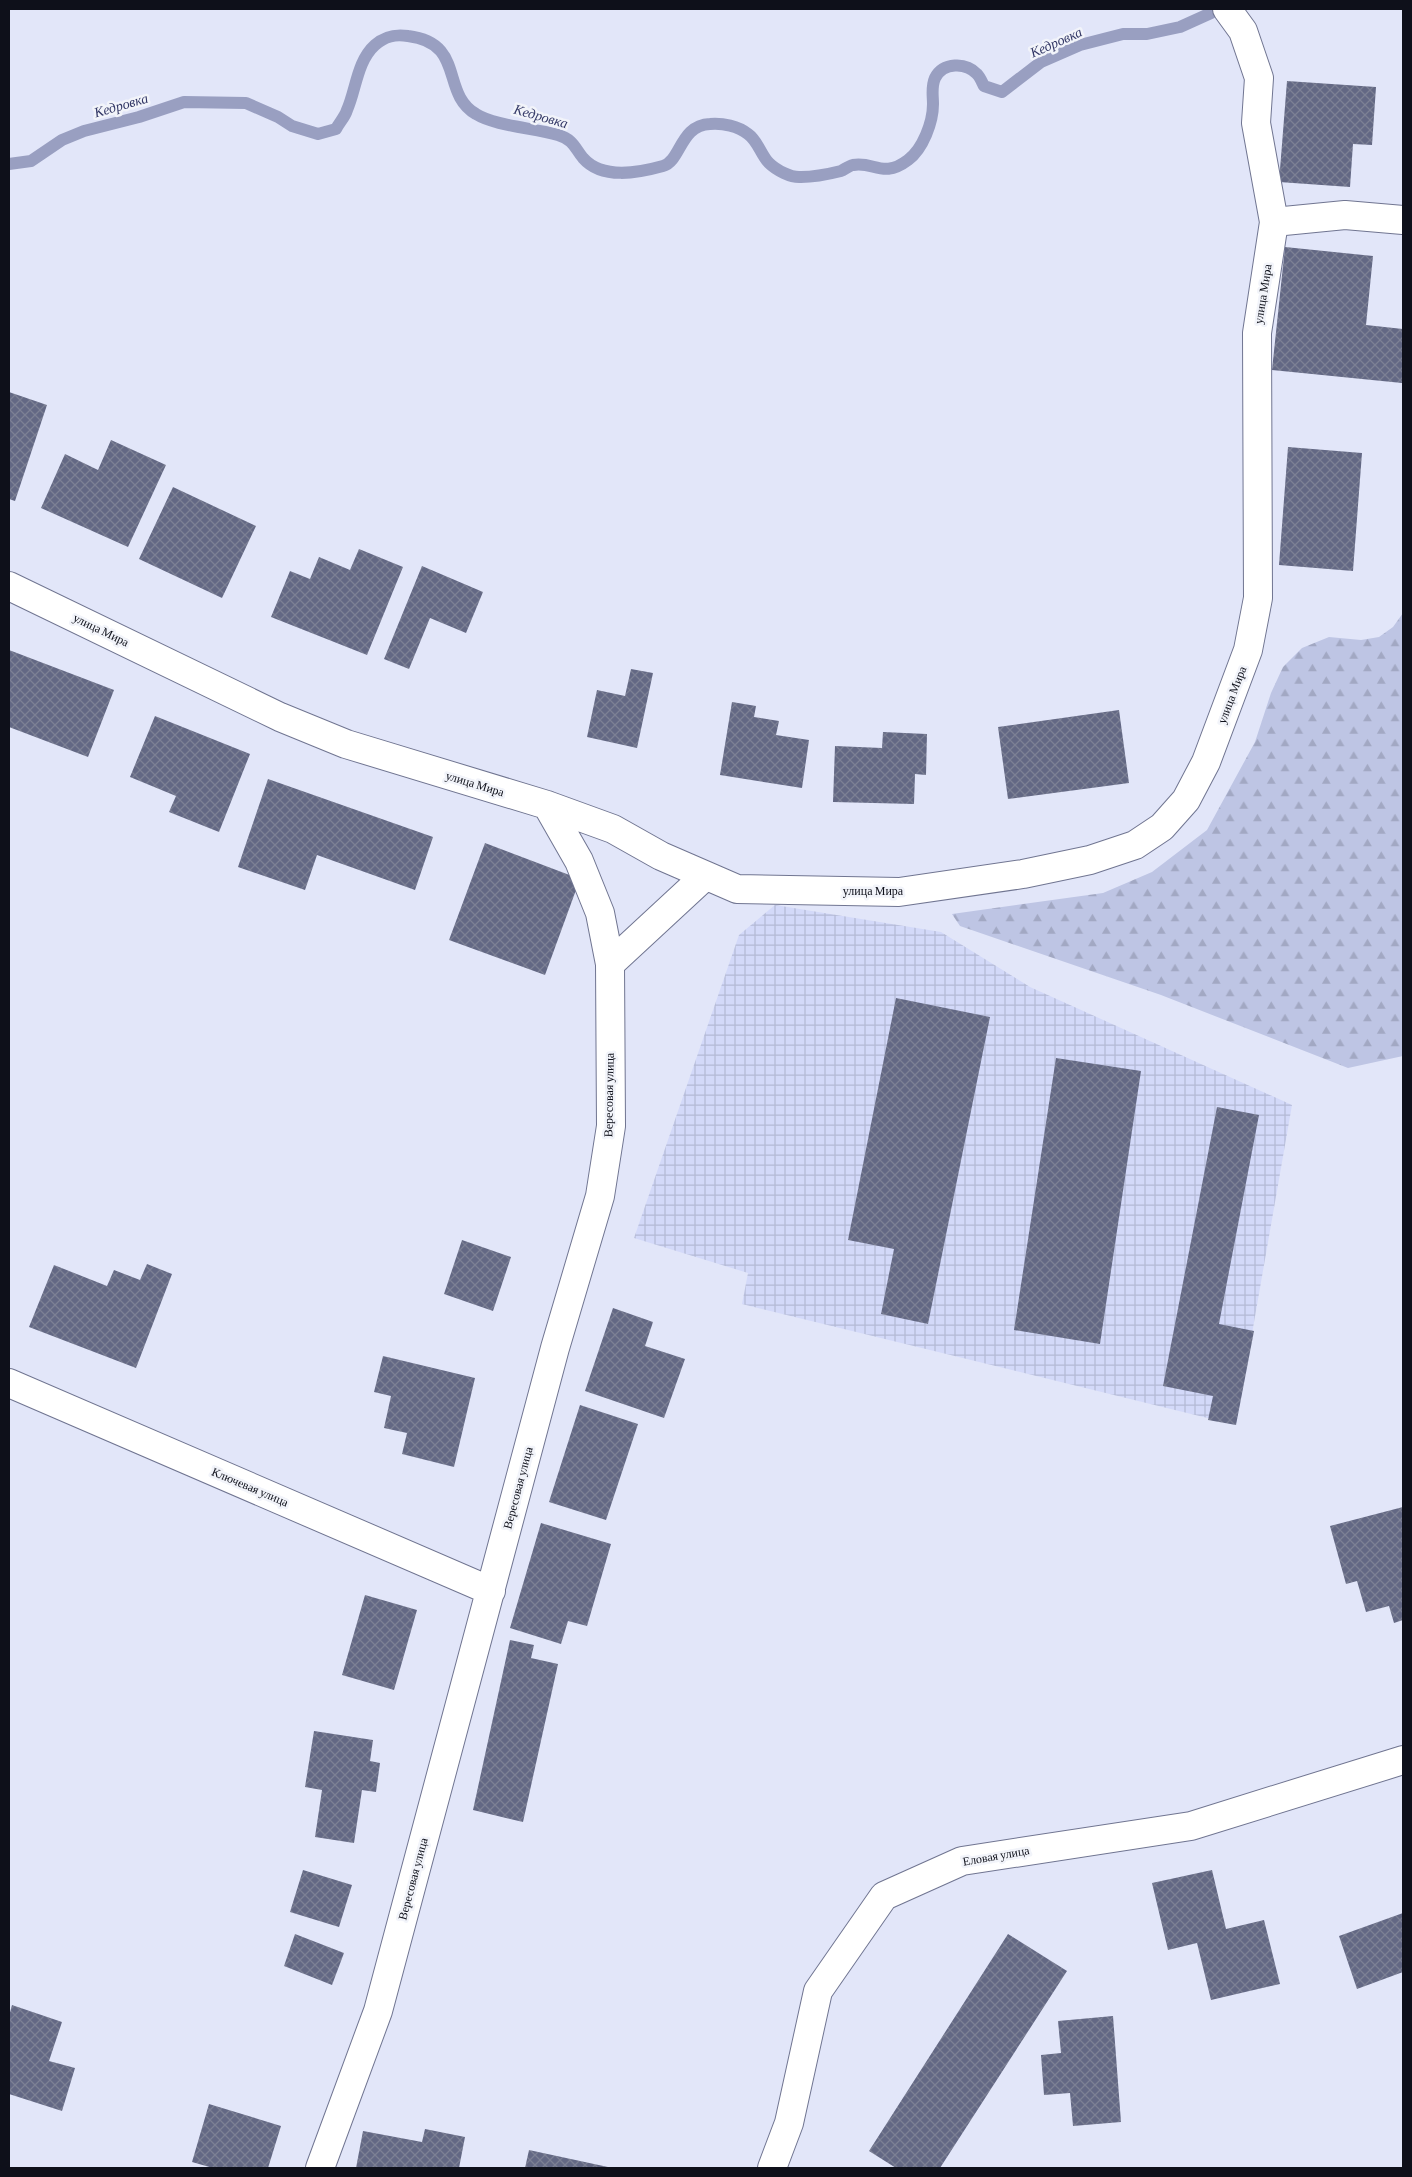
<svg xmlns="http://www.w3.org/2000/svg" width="1412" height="2177" viewBox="0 0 1412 2177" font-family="'Crimson Pro',serif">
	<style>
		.industrial { fill: url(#industrial-grid) }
		.forest { fill: url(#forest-firs) }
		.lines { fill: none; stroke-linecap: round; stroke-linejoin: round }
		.stream { stroke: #999fc1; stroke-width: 12 }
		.building { fill: url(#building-cross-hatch) }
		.street-casing { stroke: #707591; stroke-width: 30 }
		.street { stroke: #fff; stroke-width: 28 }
		.labels { text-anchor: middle; stroke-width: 5; stroke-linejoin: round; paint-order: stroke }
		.street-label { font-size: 12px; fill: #0e101a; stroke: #f2f4fa }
		.water-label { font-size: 14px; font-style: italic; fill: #333866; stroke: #f2f4fa }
	</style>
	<defs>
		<pattern id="industrial-grid" width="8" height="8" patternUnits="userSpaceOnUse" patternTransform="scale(1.25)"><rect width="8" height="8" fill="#d3d9f9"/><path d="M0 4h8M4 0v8" fill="none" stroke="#b4b9d5"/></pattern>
		<pattern id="forest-firs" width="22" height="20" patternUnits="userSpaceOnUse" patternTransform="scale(1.25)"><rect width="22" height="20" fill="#bec5e4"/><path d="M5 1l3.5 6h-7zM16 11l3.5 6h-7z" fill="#a2a8c3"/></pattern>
		<pattern id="building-cross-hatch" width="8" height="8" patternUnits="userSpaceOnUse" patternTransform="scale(1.25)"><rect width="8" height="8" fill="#636884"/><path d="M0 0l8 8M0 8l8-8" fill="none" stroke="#7c8094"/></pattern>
	</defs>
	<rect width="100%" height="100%" fill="#e2e6f9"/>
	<path class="industrial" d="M775,905L941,932L1030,987L1292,1105L1236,1425L742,1304L748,1273L634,1238L739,935Z"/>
	<path class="forest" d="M1403,613V1056L1348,1068L1161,995L960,926L952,914L1103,893L1152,872L1207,830L1255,742L1271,693L1283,667L1302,648L1329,637L1361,640L1379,637L1393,627Z"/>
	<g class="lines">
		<path class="stream" d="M9,164L31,161L62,140L84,131L139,117L184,102L246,103L278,117L292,126L318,134L336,129C339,123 345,117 347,110C356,90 357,61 375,45C385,36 395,34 408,36C466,43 440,93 476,114C495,126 535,128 558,135C574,140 574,147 583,158C602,180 638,173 663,166C681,161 680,125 710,124C723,123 738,126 748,134C758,141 761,155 769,163C776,170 791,178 801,177C813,177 829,174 841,171C845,169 849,166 853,165C874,161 883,179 908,160C923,149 933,122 933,104C933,95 931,87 935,78C943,62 966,62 977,74C980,77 982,82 984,86L1002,92L1041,62L1080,45L1123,34H1147L1180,27L1211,13"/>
	</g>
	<path class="building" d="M1287,81L1376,87L1372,145L1353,144L1350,187L1279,182Z
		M1285,247L1373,256L1366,325L1403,329L1402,383L1272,370Z
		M9,392L47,405L15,501L9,499Z
		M111,440L166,465L128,547L41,508L65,454L98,470Z
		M1288,447L1362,453L1353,571L1279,565Z
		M173,487L256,526L222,598L139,559Z
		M359,549L403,567L367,655L271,617L290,571L310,579L319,557L350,570Z
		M422,566L483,592L466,633L430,618L409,669L384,659Z
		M9,650L114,690L88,757L9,727Z
		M631,669L653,673L637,748L587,737L597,690L625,696Z
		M732,702L756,706L754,717L779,721L776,735L809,740L802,788L720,775Z
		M1119,710L1129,783L1008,799L998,727Z
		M155,716L250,754L219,832L169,812L176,796L130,777Z
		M883,732L927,734L926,775L915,774L914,804L833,802L835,746L882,748Z
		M268,779L433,837L415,890L317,855L305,890L238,867Z
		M485,843L580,879L545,975L449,940Z
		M896,998L990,1017L928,1324L881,1314L894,1249L848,1240Z
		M1056,1058L1141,1071L1100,1344L1014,1330Z
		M1217,1107L1259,1115L1219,1324L1254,1331L1236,1425L1208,1420L1213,1396L1163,1386Z
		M462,1240L511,1257L493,1311L444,1294Z
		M147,1264L172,1274L136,1368L29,1327L54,1265L107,1286L114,1270L140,1280Z
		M613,1308L653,1322L645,1346L685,1359L664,1418L585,1391Z
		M383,1356L475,1378L454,1467L402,1454L407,1433L384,1428L391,1396L374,1392Z
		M580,1405L638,1424L606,1520L549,1502Z
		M1403,1507V1620L1394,1623L1389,1606L1366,1612L1357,1581L1346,1584L1330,1526Z
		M541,1523L611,1544L587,1626L568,1621L561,1644L510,1628Z
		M365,1595L417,1610L394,1690L342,1675Z
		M510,1640L534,1645L531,1658L558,1664L523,1822L473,1810Z
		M314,1731L373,1740L370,1761L380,1763L376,1792L362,1790L354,1843L315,1837L322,1790L305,1787Z
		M303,1870L352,1885L339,1927L290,1912Z
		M1212,1870L1226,1929L1264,1920L1280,1984L1211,2000L1197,1943L1168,1950L1152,1883Z
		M1403,1913V1972L1357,1989L1339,1936Z
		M295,1934L344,1953L332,1985L284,1966Z
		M1008,1934L1067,1971L940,2168H896L869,2151Z
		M12,2005L62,2022L49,2061L75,2068L62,2111L9,2094V2016Z
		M1113,2016L1121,2122L1073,2126L1070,2093L1044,2095L1041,2055L1061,2053L1058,2021Z
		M209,2104L281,2126L268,2168H213L192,2162Z
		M425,2129L465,2137L459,2168H356L363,2131L422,2142Z
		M529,2150L608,2167V2168H525Z"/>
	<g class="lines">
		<g class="street-casing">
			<path id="street" d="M1274,222L1345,215L1403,220
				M9,586L280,717L346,744L547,805L613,829L661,856L737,889L899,892L1023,874L1090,860L1135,845L1162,827L1186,800L1206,762L1248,650L1258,598L1257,333L1274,222L1256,123L1259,78L1243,31L1227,9
				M610,964L705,876
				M9,1383L491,1591
				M320,2168L378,2011L555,1348L600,1196L611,1126L610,964L600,913L579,861L547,805
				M772,2168L789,2123L818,1991L884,1896L962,1861L1191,1826L1403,1760"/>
		</g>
		<use href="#street" class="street"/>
	</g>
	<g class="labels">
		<g class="street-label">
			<text transform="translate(1263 294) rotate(-81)" y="4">улица Мира</text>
			<text transform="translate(101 630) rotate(26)" y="4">улица Мира</text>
			<text transform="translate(1232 695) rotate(-69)" y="4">улица Мира</text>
			<text transform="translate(475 784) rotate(17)" y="4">улица Мира</text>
			<text x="873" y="895">улица Мира</text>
			<text transform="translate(609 1095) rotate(-89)" y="4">Вересовая улица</text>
			<text transform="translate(250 1487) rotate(23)" y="4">Ключевая улица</text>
			<text transform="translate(518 1488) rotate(-75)" y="4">Вересовая улица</text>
			<text transform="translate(996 1856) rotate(-10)" y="4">Еловая улица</text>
			<text transform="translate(413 1879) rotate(-75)" y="4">Вересовая улица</text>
		</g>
		<g class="water-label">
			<text transform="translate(1056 42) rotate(-24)" y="5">Кедровка</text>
			<text transform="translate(121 105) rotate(-16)" y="5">Кедровка</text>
			<text transform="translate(541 116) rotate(16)" y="5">Кедровка</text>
		</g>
	</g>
	<rect width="1412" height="2177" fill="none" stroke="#0e101a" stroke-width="20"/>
</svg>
